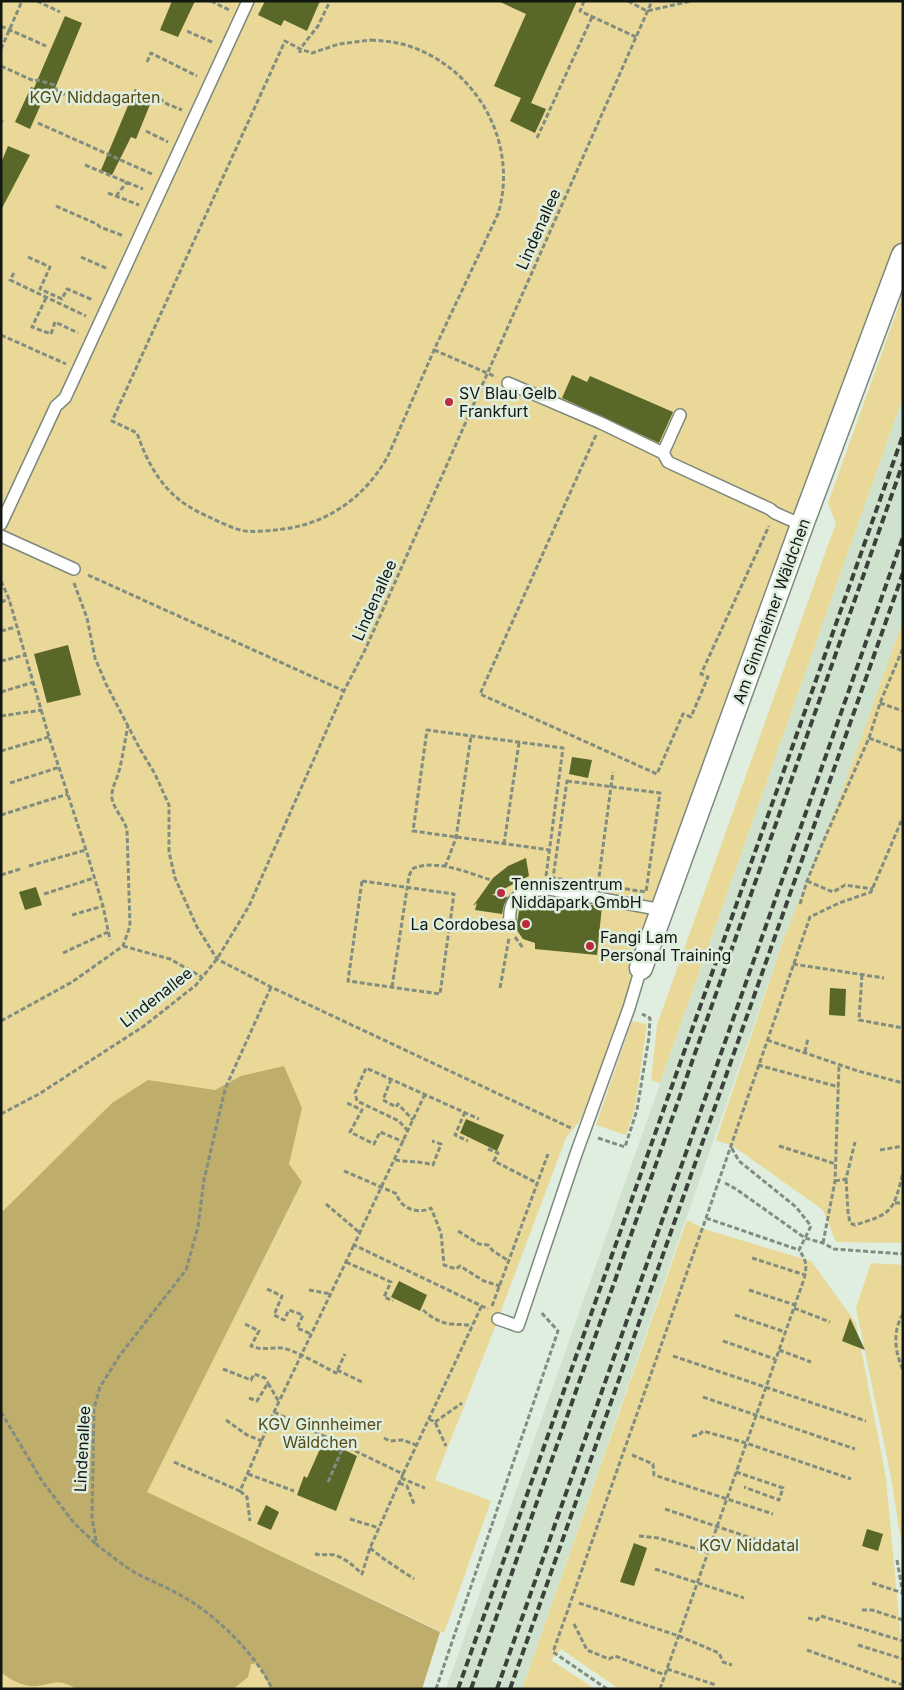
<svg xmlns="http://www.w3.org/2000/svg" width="904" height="1690" viewBox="0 0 904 1690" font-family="Inter,sans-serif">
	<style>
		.built { fill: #cee2cd }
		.green { fill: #e9d897; fill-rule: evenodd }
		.forest { fill: #bfad6b }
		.building { fill: #596728 }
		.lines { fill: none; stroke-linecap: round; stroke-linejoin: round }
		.service-casing { stroke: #7c897c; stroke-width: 14 }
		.minor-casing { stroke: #7c897c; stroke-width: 25 }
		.path { stroke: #828d82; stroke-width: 3; stroke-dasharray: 5 2.5; stroke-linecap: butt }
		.service { stroke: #fff; stroke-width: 11 }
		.minor { stroke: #fff; stroke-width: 22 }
		.rail { stroke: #3b423b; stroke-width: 4; stroke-dasharray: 8 4; stroke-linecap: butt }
		.poi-dot { fill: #bb2a3d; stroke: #dfeede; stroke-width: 2 }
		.labels { text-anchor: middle; stroke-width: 5; stroke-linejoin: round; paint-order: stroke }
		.park-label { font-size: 16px; fill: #574a16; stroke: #dfeede }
		.street-label { font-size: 16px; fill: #121712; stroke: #dfeede }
		.poi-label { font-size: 16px; fill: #121712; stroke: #dfeede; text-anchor: start }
	</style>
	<rect width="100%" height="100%" fill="#dfeede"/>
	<path class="built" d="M903,397V621L845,783L782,944L522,1689H446Z"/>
	<path class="green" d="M1,1H903V236L860,348L602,1071L579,1122L566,1138L498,1319L435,1480L491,1501L444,1633L236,1533L440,1632L422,1689H1ZM330,1127L237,1320V1321Z
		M903,294V397L660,1083L651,1080L657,1025L836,523L828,503Z
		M903,621V1243L836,1242L823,1210L733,1146L716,1140L782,944L845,783Z
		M632,1021L647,1024L635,1108L626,1135L596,1125Z
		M687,1220L707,1230L811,1261L856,1323L886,1478L903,1662V1689H619L561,1649L551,1660L595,1689H522Z
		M871,1263L903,1265V1554L891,1477L856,1308Z"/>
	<path class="forest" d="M284,1066L302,1108L289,1164L302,1182L147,1492L440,1632L422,1689H271L258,1663L251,1664L248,1677L233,1689H76C60,1679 55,1683 38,1686C26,1688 10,1680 1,1672V1213L112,1103L148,1080L215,1090L241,1076Z"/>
	<path class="building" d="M172,1H195L178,37L160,30Z
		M265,1H320L307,31L284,20L281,26L258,15Z
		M498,1H577L531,103L546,109L535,133L510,121L521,98L494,86L526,14Z
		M65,16L82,23L51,98L45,95L30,129L15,122L31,87L34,88Z
		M135,89L151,96V102L136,139L131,137L112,175L101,170Z
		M8,146L30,155L1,210V163Z
		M572,375L587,382L590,376L673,412L659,443L562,398Z
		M68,645L81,695L47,703L34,654Z
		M572,757L592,760L588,778L569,774Z
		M526,858L529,876L492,895L508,897L504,905L502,914L475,910L477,903L473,906L493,878L508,866Z
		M36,887L42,905L25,910L19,892Z
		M531,899L602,906L597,955L535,949V943L523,939L516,929L520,905Z
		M830,988L846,989L845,1016L829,1015Z
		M466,1119L504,1135L497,1151L460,1133Z
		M399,1281L427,1295L420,1311L391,1297Z
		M850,1318L865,1350L842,1341Z
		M324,1440L357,1456L336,1511L297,1495L304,1476L307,1478Z
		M266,1505L279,1512L271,1530L257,1524Z
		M867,1529L883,1534L878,1551L862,1546Z
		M634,1543L647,1548L634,1586L620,1582Z"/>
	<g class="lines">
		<g class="service-casing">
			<path id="service" d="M508,383L601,423L663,453L680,415
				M663,453L668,462L770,509L775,513L802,525
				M1,524L56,406L65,398L248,1
				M1,536L74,569
				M510,925C507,894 522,891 549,889L662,910
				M498,1319L518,1326L576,1154L629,1008L641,968"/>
		</g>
		<g class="minor-casing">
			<path id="minor" d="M641,968L802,525L903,255"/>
		</g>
		<path class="path" d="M37,1L60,12
			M211,1L229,10
			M584,1L580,11L636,37
			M628,1L647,11L691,1
			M1,26L46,46
			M187,31L214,43
			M371,40C384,41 397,42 409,46C478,69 519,144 498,214L434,350L388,456C364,499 325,526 275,530C266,531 255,532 245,531C233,529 220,522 209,517C193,510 178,501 166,487C152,471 144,453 137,433L112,421L285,41L300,49L312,53L339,44Z
			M1,49L22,1
			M300,53V49L318,26L330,1
			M147,62L151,53L197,76
			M1,66L34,81L38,80L54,85L57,91L79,102
			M153,94L167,104L182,110
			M1,121L3,122
			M38,123L152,174
			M146,131L168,142
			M537,138L592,17
			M85,165L143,189
			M108,193L139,205
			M116,196L127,182
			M56,206L97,224L100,227L124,236
			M28,257L50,267L40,289L62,299L67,289L93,300
			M81,257L108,269
			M14,273L10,280L86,316
			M46,298L32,327L51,334L55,322L78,333
			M1,335L66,364
			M434,350L496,377
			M596,435L480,694L657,774L683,714L691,717L708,677L701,674L769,526
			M88,575L344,691
			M1,581L9,599L49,737L86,850L103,906L110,940
			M74,583L87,618L95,658L106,684L140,749L155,774L169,805V852L175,878L197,927L217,959L271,987L571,1128
			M1,602L9,599
			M1,631L16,627
			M1,661L25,655
			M1,692L34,682
			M880,703L903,711
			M1,716L42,710
			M869,738L903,751
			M1,751L49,737
			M567,781L660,793L646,892L553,878Z
			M10,783L60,767
			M1,815L68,794
			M504,844L519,743
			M29,866L86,850
			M445,867L456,838L471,736
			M1,875L20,869
			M546,876L563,748L427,730L413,831L550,850
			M362,881L454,894L440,994L348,981Z
			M807,881L833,892L845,885L873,889
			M598,884L613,772
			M44,894L94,878
			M800,904L807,881L820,849L869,738L880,703L903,648
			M72,915L103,906
			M515,937L523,948
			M123,946L170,959L202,977
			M63,953L108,932
			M793,964L884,978
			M862,975L859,1020L903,1028
			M271,987L225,1089L204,1180L198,1227L186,1270L120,1355L100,1387L94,1409L92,1518L97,1545C109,1554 121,1564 134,1572C150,1581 167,1587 182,1596C215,1614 257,1655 272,1689
			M392,987L409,876L412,869C436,858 468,873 491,880
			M500,988L509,938
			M1,1021L72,982L123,946L130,926L127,830C124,818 114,810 112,798C111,788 117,780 119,771C123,756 125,740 128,725
			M767,1040L858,1071L903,1083
			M805,1052L808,1038
			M758,1065L839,1087
			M391,1079L383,1100L396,1107L398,1104L413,1120
			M425,1094L354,1245L488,1309
			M347,1103L362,1110L350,1132L374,1144L380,1132L404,1142
			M465,1112L455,1135L468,1141
			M1,1114L39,1094L144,1026L196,985L217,959L249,906L344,691L365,650L652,1
			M408,1131L399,1121L357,1101L355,1093L366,1068L479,1119
			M598,1138L625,1147L637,1110L649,1037L650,1018L642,1014
			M779,1146L836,1164
			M488,1149L498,1153L494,1161L537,1183
			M880,1150L903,1146
			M395,1160C408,1162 420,1161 433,1165L441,1144L432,1141
			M344,1171L397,1194C399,1208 419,1215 431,1208L441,1233L444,1265L456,1269L460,1266L484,1281L500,1286
			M846,1179L848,1212L850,1223L855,1225C894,1213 893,1211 903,1173
			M835,1181L846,1179L855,1142
			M725,1183L736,1189L805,1238L823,1243L834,1249L903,1254
			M895,1203H903
			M326,1204L360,1233
			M706,1218L799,1250L811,1226L796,1207L739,1161L731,1147
			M458,1231L479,1244L488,1245L493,1251L509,1261
			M823,1243L835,1181L839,1065
			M752,1258L805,1275
			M346,1262L391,1282L384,1297L393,1301
			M267,1289L282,1296L274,1315L284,1320L289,1310L303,1315L297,1328L311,1334
			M309,1290L331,1294
			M749,1290L795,1305
			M492,1306L548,1154
			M794,1308L830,1322
			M423,1310C432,1318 440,1323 452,1324C460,1325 464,1324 472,1326
			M903,1314C892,1332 895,1352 903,1370
			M735,1315L785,1332
			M245,1324L259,1331L251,1346C262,1351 271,1347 282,1348C293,1349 324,1367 336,1373L345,1354
			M723,1341L775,1359
			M779,1350L811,1362
			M673,1356L866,1421
			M223,1369L251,1380L254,1374L265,1378L268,1383
			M337,1370L364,1383
			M703,1397L855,1449
			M249,1398L257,1401L268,1383L279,1402
			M1,1412L42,1481L74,1523L96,1544
			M274,1412L403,1474L370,1548L362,1574C354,1566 345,1558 334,1555C326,1553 322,1557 313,1553
			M429,1419L435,1422L446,1446
			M226,1420L247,1435L262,1441
			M435,1422L462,1403
			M692,1436L699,1435L703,1431L746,1443L851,1479
			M384,1438L390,1441L403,1440L416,1445
			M632,1455L653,1464L654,1475L773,1514
			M174,1462L240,1491L274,1412L354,1245
			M736,1472L783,1488L779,1500L744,1487
			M248,1474L294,1491
			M403,1474L482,1305
			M401,1478L425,1488
			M328,1482L344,1445
			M399,1483L407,1486L414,1504
			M240,1491L247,1497L250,1521
			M665,1509L766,1543
			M350,1519L379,1528
			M639,1536L658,1538L708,1552
			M370,1548L384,1559L414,1579
			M897,1560L903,1594
			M655,1569L744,1598
			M872,1583L903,1593
			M579,1603L679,1636L719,1653L723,1662L732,1665
			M862,1610H872L903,1620
			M808,1618L817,1620L821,1616L903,1641
			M574,1624L587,1650L609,1659L615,1656L665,1675
			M858,1645L903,1659
			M807,1650L903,1685
			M667,1669L716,1685
			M436,1689L558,1331L540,1311
			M607,1689L553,1652L706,1218L810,917L839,903L871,892L903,817
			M660,1689L804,1279C807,1266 807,1261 799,1250"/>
		<use href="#service" class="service"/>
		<use href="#minor" class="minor"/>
		<path class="rail" d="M458,1689L903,435
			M471,1689L903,463
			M497,1689L903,537
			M510,1689L903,573"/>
	</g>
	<g class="poi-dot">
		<circle cx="449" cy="402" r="5"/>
		<circle cx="501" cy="893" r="5"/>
		<circle cx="526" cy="924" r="5"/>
		<circle cx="590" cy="946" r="5"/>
	</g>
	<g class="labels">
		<g class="park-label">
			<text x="95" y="103">KGV Niddagarten</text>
			<text x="320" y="1430">KGV Ginnheimer<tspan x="320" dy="18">Wäldchen</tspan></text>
			<text x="749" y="1551">KGV Niddatal</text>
		</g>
		<g class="street-label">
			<text transform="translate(538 229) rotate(-66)" y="6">Lindenallee</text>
			<text transform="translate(374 600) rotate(-66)" y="6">Lindenallee</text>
			<text transform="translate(771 611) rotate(-70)" y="6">Am Ginnheimer Wäldchen</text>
			<text transform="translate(156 997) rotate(-38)" y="6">Lindenallee</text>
			<text transform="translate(82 1449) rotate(-87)" y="6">Lindenallee</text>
		</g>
		<g class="poi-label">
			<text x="459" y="399">SV Blau Gelb<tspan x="459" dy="18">Frankfurt</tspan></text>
			<text x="511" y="890">Tenniszentrum<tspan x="511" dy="18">Niddapark GmbH</tspan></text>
			<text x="516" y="930" text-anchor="end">La Cordobesa</text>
			<text x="600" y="943">Fangi Lam<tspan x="600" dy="18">Personal Training</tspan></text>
		</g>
	</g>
	<rect width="904" height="1690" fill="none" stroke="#121712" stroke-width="5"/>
</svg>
